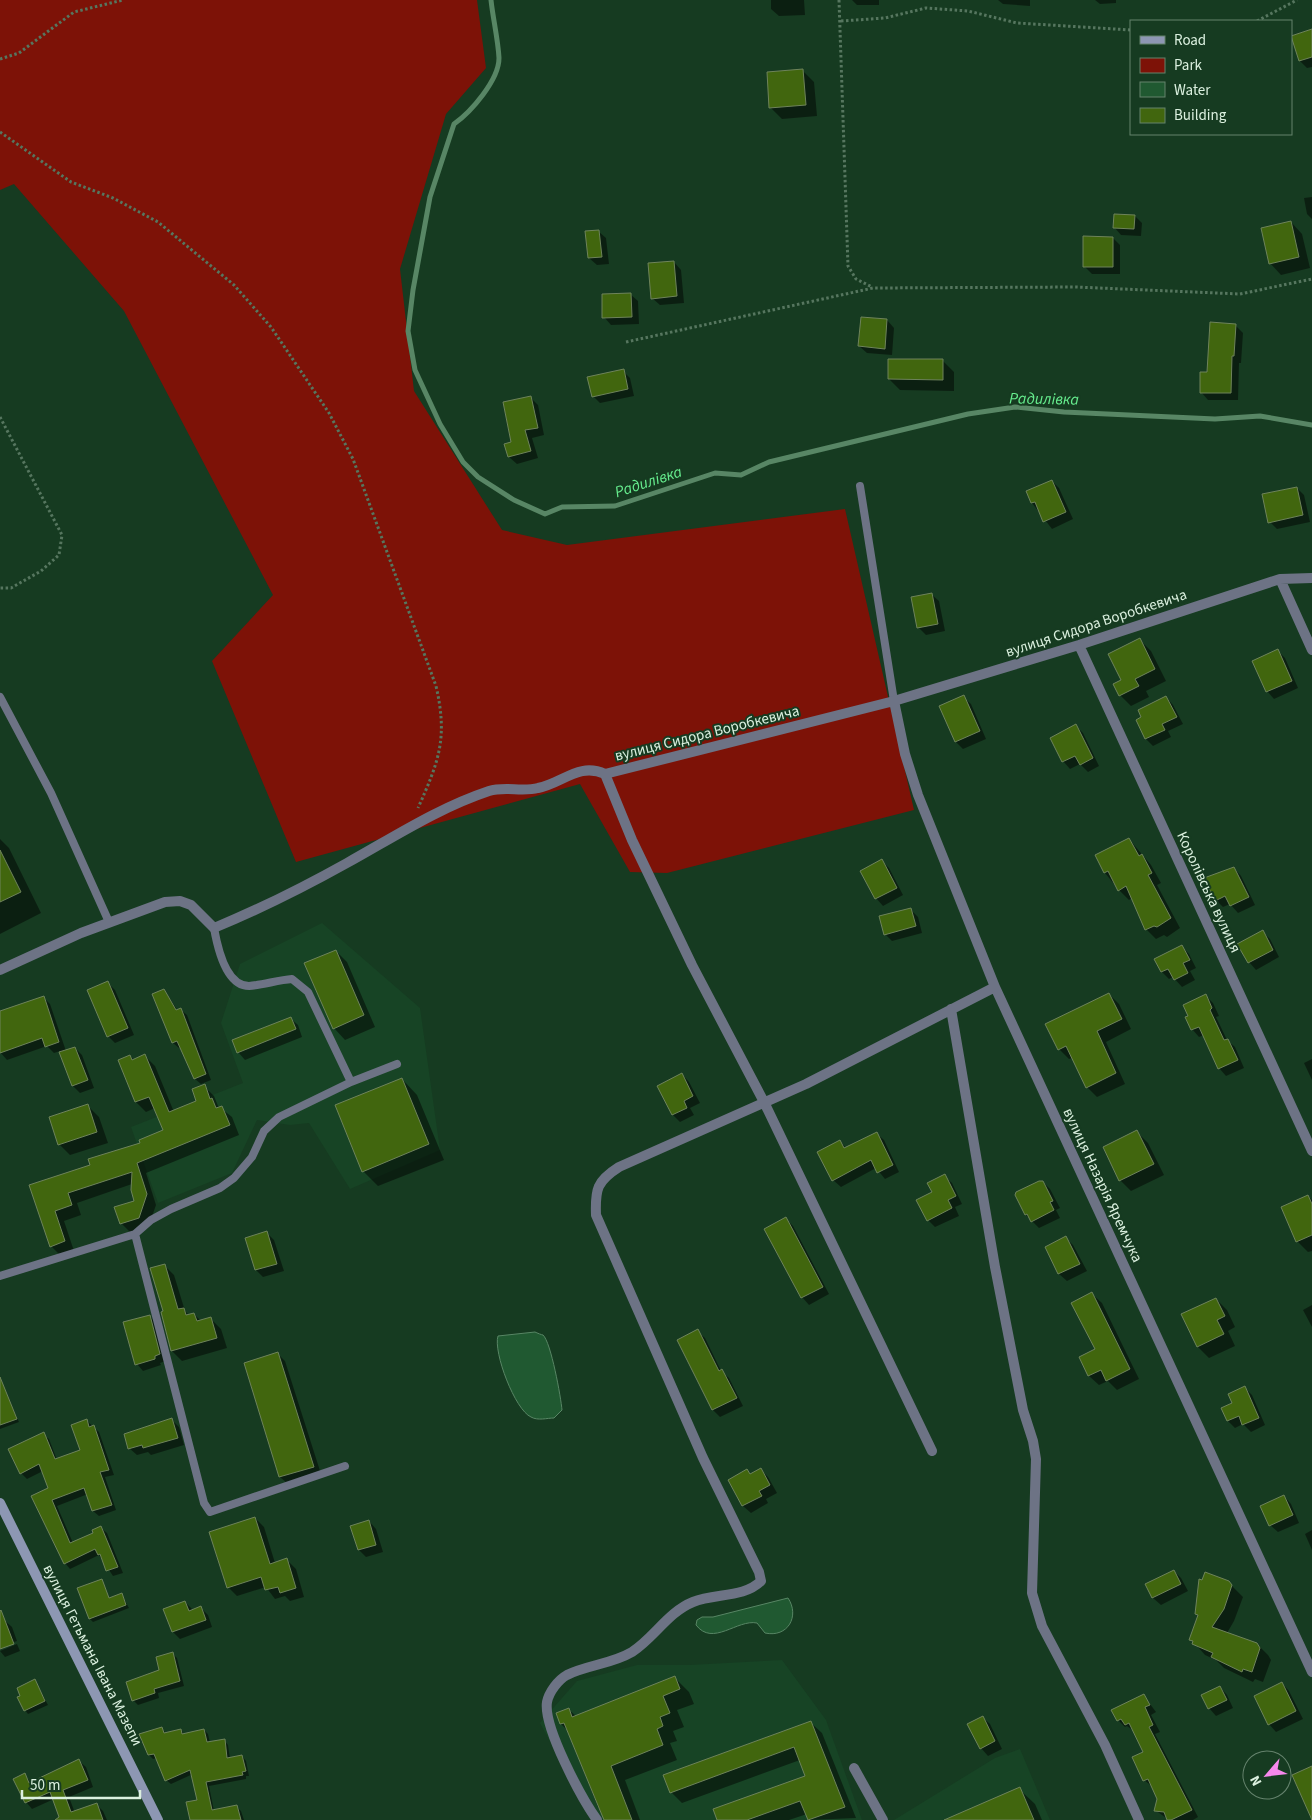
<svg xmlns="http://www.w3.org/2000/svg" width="1312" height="1820" viewBox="0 0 1312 1820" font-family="'Source Sans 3',sans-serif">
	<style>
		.built { fill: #174425 }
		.green { fill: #7d1207 }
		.water { fill: #205931; stroke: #588665 }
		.shadow { fill: #0007 }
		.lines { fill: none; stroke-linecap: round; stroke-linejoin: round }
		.stream { stroke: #588665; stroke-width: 5 }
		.building { fill: #41660e; stroke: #6e835b }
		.path { stroke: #56765f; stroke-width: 3; stroke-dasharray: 2.5 2.5; stroke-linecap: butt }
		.lane { stroke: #6d7385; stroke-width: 8 }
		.street { stroke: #6d7385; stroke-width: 10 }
		.secondary { stroke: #8d97b3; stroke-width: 10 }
		.labels { text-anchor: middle; stroke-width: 4; stroke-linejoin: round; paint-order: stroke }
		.street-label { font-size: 15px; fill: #dbf0df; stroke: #163b21 }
		.water-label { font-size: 16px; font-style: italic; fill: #66ed8e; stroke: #163b21 }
	</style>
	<rect width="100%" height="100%" fill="#163b21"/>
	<path class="built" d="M322,923L420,1008L440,1150L350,1189L309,1123L290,1125L257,1120L232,1173L158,1203L131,1127L243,1083L221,1023L240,964Z
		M782,1660L826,1720L862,1820H593L540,1723L577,1681L637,1665H690Z
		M1020,1749L1050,1820H894L995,1758Z"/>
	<path class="green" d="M0,0H477L486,68L446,114L400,269L414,391L502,530L567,545L845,509L914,810L667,873L630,872L580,784L296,862L212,661L273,595L124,311L14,184L0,190Z"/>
	<path class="water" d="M535,1332C537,1333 542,1335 543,1335C551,1342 561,1398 562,1410L554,1418C547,1418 538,1421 531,1417C515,1410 493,1352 498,1336Z
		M788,1598C800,1616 788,1638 765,1633L757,1623C737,1619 713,1647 696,1625L697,1620L702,1617H713Z"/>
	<path class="shadow" d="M771,0H804L805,15L779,16L771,9Z
		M852,0H879V5H857Z
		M998,0H1030V6L1003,4Z
		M1095,0H1116V3L1100,4Z
		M1312,30V67L1307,68L1300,61L1293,37Z
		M803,71L814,82L817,116L782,119L771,108Z
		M1312,197V219L1307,214L1304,198Z
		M1135,216L1142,223L1141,236L1121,235L1114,227Z
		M1291,222L1302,234L1310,268L1281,275L1270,263Z
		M598,231L606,238L609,264L597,265L589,258Z
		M1113,238L1120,245V274H1092L1084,266Z
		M674,262L681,270L684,303L660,305L652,298Z
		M630,294L638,301L639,324L611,325L604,317Z
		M887,320L894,328L892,355L867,353L859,346Z
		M1235,325L1243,333L1241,363H1239L1238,400H1208L1201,392L1209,373Z
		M943,361L954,372V391L900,390L889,379Z
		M623,371L630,378L634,396L600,403L593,396Z
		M531,398L538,405L544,435L532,438L538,458L517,464L509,457Z
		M1052,481L1059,488L1073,519L1052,529L1032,503Z
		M1297,488L1304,495L1310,522L1277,529L1270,522Z
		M931,594L939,601L945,631L926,635L918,627Z
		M1140,640L1151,651L1166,681L1146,691L1149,697L1131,706L1120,695L1122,681Z
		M1278,651L1285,658L1298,688L1274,699L1267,691Z
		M963,697L971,704L986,739L963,749L956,742L941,707Z
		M1166,697L1173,705L1183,724L1168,731L1171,737L1153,746L1146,739L1137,721Z
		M1076,726L1083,733L1099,766L1088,772L1080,764L1070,769L1063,761Z
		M0,839L9,848L41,913L0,934Z
		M1129,839L1151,865L1161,883L1157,885L1180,928L1167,937L1164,935L1156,939L1146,929L1132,898L1129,900L1119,890L1105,873L1097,856Z
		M882,861L889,868L903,895L883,906L876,898Z
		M1234,868L1241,876L1255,905L1238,913L1230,904L1223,907L1216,900Z
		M910,909L918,917L922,933L892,941L885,934Z
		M1263,932L1270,939L1279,957L1256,970L1249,962Z
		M1182,947L1189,954L1196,968L1190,971L1195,980L1182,987L1173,977L1169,979L1162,972L1156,960Z
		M336,951L347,962L375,1027L345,1040L334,1028Z
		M108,983L115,990L134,1035L115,1043L108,1036Z
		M164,990L178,1011L181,1010L187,1015L211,1080L201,1084L195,1079L181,1047L179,1048L173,1043Z
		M1109,994L1119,1004L1131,1029L1106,1042L1125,1084L1097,1097L1087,1087L1073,1058L1069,1059L1059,1049L1047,1025Z
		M1206,996L1213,1003L1219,1016L1216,1017L1227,1040L1235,1047L1244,1068L1226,1076L1219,1068L1204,1035L1199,1037L1192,1029Z
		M43,997L50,1004L66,1051L75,1048L82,1055L94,1088L80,1093L73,1086L60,1051L54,1053L47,1046L7,1060L0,1052V1012Z
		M290,1018L298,1025L302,1037L245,1060L238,1052Z
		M130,1056L134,1060L145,1056L155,1066L174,1112L198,1102L204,1086L214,1096L218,1106L232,1117L239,1135L146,1173L156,1205L148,1228L131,1233L121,1223L136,1202L132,1184L77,1203L81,1215L64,1221L74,1251L61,1256L51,1246L31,1185L92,1165L165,1131L155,1108L146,1112L136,1102L119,1061Z
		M1312,1059V1080L1304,1063Z
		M682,1074L689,1082L700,1103L690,1108L694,1115L680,1122L673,1115Z
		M402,1079L417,1095L444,1160L378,1186L363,1171Z
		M88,1106L99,1117L108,1143L70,1155L59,1144Z
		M1137,1132L1148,1143L1164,1175L1131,1191L1120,1180Z
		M876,1133L884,1140L899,1172L885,1179L876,1168L841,1187L833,1180L840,1141L846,1148Z
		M944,1176L952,1183L962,1204L955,1207L959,1216L935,1227L928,1220Z
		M1043,1182L1050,1189L1060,1208L1056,1210L1060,1218L1039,1228L1026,1215Z
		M1308,1196L1312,1200V1251L1308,1252L1297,1241Z
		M786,1219L793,1226L829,1294L809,1305L802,1297Z
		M267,1233L274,1240L284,1271L263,1277L256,1270Z
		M1066,1238L1073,1245L1087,1271L1067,1281L1059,1274L1046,1247Z
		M164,1265L174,1275L185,1311L189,1315L194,1314L201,1321L211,1319L221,1329L227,1348L182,1361L172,1351L164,1312Z
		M1092,1294L1102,1303L1139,1379L1117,1390L1108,1381L1099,1385L1089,1376L1080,1358L1096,1350Z
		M1216,1299L1227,1310L1235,1327L1228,1331L1235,1346L1209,1358L1198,1347L1183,1315Z
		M1312,1305V1327L1303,1310Z
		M150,1316L156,1323L166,1361L160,1363L161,1365L143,1371L137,1364Z
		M697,1331L705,1338L721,1371L729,1378L743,1406L720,1417L713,1410L678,1341Z
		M278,1354L285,1361L321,1474L288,1484L280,1477L245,1364Z
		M1245,1388L1252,1395L1265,1425L1251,1432L1243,1424L1235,1428L1228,1421Z
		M7,1396L19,1422L0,1429V1398Z
		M86,1420L99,1432L114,1475L105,1477L116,1510L99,1516L93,1511L88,1494L57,1506L73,1543L95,1534L101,1528L107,1533L123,1573L113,1576L99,1555L70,1569L65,1563L32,1497L50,1488L43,1471L27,1479L21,1473L43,1434L49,1439L57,1460L81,1451Z
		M172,1420L179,1427L184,1445L151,1455L148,1452L137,1455L129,1448Z
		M761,1470L768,1477L777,1493L766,1499L768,1503L751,1513L743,1506L729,1480L747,1471L751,1475Z
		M1284,1496L1291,1504L1299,1523L1278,1532L1270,1525Z
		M255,1518L264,1527L275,1563L287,1560L296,1569L304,1597L290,1601L285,1596L275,1599L266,1587L237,1596L228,1587Z
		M369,1521L376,1529L383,1552L366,1557L359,1550Z
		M1312,1530V1550L1305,1534Z
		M1174,1571L1181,1578L1188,1591L1161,1605L1153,1598L1147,1585Z
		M101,1581L110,1599L122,1595L129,1608L93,1622L90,1619Z
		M1228,1582L1243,1597L1234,1621L1227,1633L1257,1644L1268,1655L1271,1660L1263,1682L1255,1679L1253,1682L1224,1668L1216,1660L1205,1655L1191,1639L1199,1616L1196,1613Z
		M185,1602L193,1610L201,1608L208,1615L212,1627L180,1639L173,1632Z
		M4,1620L12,1627L17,1641L0,1647V1622Z
		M17,1644L20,1651L5,1657L0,1651Z
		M172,1653L177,1658L184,1686L158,1693L159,1698L138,1705L133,1700L161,1671Z
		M675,1678L689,1692L694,1704L677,1710L684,1727L673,1731L677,1741L670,1743L677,1760L625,1780L640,1820H608L598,1807L568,1731L561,1724L568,1709L576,1716Z
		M35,1681L48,1705L28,1714L25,1710Z
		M1282,1683L1289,1691L1303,1719L1276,1732L1269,1724Z
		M1220,1687L1227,1695L1233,1708L1216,1716L1209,1708Z
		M1144,1696L1156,1712L1151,1715L1160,1732L1155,1734L1198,1817L1193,1820H1169L1155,1810L1159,1799L1153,1787L1144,1780V1752L1134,1731L1127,1726L1125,1727L1118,1720Z
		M982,1717L990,1724L1002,1749L988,1756L981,1748Z
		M810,1722L822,1733L856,1818L809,1820L807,1814L789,1820H718L806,1777L800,1760L682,1803L671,1792Z
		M162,1729L166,1733L181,1730L185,1735L204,1730L208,1734L210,1743L224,1740L228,1745L230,1759L242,1756L246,1761L249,1776H246V1779L209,1786L214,1811L236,1806L241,1811L244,1820H205L193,1774L171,1784L166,1780L157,1758L153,1759L149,1755Z
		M79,1761L86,1767L93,1787L69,1797L75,1813L97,1805L103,1811L107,1820H62L54,1799L32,1809L26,1802L24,1775L32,1783Z
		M1019,1789L1035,1804L1042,1820H948Z"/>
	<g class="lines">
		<path class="stream" d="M491,0C493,19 498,39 499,58C499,80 471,112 454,124L430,197L413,290L408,331L415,370L440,424L463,462L478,477L514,500L545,514L562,507L615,506L715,473L741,475L769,462L968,414L1015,407L1064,412L1215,419L1260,416L1312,425"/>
	</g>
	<path class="building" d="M1312,29V57L1299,61L1291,36Z
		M803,69L806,105L769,108L767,72Z
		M1114,214L1135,215L1134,229L1113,228Z
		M1291,221L1299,257L1269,264L1261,228Z
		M599,230L602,257L588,258L585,231Z
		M1083,236L1113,237V267H1083Z
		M674,261L677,296L651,299L648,263Z
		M631,293L632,317L602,318V294Z
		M861,317L887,319L885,349L858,346Z
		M1210,322L1236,324L1234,356H1232L1231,393H1200V372H1207Z
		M888,359H943V380L888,379Z
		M624,369L628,389L592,397L587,377Z
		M531,396L538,428L525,430L531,451L508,457L504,444L511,442L503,402Z
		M1052,480L1066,512L1043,522L1035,502L1031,503L1026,491Z
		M1297,487L1303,515L1268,523L1262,494Z
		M932,593L938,624L917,628L911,597Z
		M1140,638L1155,669L1135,679L1139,686L1119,696L1113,684L1121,680L1108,654Z
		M1278,649L1292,681L1266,692L1252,661Z
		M964,695L980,731L955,742L939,706Z
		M1166,696L1177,717L1162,724L1165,730L1145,739L1136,720L1141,717L1138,710Z
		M1076,724L1093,758L1080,765L1075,756L1062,762L1050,738Z
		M1129,838L1139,856L1142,854L1152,873L1148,875L1171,918L1157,927L1154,926L1145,930L1126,886L1118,891L1108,871L1104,873L1095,855Z
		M0,850L21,892L0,902Z
		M882,859L897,888L875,899L860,871Z
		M1234,867L1249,897L1230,906L1225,896L1215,901L1204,878Z
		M911,908L916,926L884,935L879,916Z
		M1263,930L1273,950L1248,963L1237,944Z
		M1182,945L1190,960L1183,963L1188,973L1174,980L1168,969L1161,972L1154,959Z
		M336,950L364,1015L333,1029L304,963Z
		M108,981L128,1028L107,1037L87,990Z
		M164,989L176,1010L181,1008L206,1074L194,1079L177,1041L172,1043L152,994Z
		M1109,993L1122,1019L1097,1031L1116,1073L1086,1088L1066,1046L1058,1050L1045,1024Z
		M1206,994L1212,1008L1210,1010L1224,1040L1228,1039L1238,1060L1218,1069L1199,1027L1191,1030L1185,1017L1188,1016L1183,1005Z
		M44,996L59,1042L45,1047L42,1038L0,1053V1011Z
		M291,1017L296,1029L237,1053L232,1040Z
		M75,1047L88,1080L72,1086L59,1052Z
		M145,1054L169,1112L196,1101L192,1089L205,1084L210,1099L212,1098L216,1108L222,1106L230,1125L137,1163L147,1194L139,1218L120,1224L114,1207L134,1201L131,1190L132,1172L68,1193L72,1205L55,1211L65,1241L50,1247L29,1185L90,1165L88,1159L140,1143L139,1140L163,1130L149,1097L135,1102L118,1060L130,1055L132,1060Z
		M682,1073L693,1096L684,1101L687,1108L672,1115L657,1086Z
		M402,1078L429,1144L362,1172L335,1105Z
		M88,1104L97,1132L58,1145L49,1117Z
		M1137,1130L1154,1164L1119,1181L1103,1147Z
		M877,1132L893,1165L877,1173L871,1160L832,1181L817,1152L840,1140L844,1148Z
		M945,1174L956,1196L948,1200L952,1208L927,1221L916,1200L932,1192L927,1183Z
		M1039,1181H1043L1053,1201L1050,1202L1054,1210L1031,1222L1027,1214L1025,1215L1015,1195L1016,1192Z
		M1308,1195L1312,1204V1235L1296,1242L1281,1207Z
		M786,1217L823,1287L801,1298L764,1229Z
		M267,1231L277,1264L255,1270L245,1238Z
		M1066,1236L1080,1264L1058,1274L1045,1247Z
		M165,1264L178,1309L184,1308L186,1315L194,1313L197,1321L211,1317L217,1338L171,1351L161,1312L163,1311L150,1268Z
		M1092,1292L1130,1369L1106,1381L1101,1370L1088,1376L1079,1357L1095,1349L1071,1303Z
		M1216,1298L1225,1316L1217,1320L1224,1334L1197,1347L1181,1314Z
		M150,1315L160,1354L155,1356V1359L135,1365L123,1322Z
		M698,1329L719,1371L722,1369L737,1398L712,1410L677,1340Z
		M278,1352L314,1467L279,1477L244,1363Z
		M0,1377L17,1419L0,1425Z
		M1245,1386L1259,1418L1242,1425L1239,1416L1227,1421L1221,1408L1232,1403L1228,1394Z
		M172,1418L178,1438L143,1448L142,1445L128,1449L124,1434Z
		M87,1419L89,1427L94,1425L109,1470L100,1472L112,1505L92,1511L84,1488L52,1500L70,1543L93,1533L92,1530L101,1526L118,1567L106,1571L100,1554L98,1555L95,1549L64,1564L31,1496L48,1488L39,1464L20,1474L8,1449L44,1432L55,1459L80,1450L71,1425Z
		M761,1468L770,1485L759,1491L762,1496L742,1506L728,1480L747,1469L750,1474Z
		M1284,1495L1293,1515L1269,1526L1260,1506Z
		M255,1517L270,1564L287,1558L296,1588L280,1593L278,1587L265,1590L261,1577L227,1588L209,1532Z
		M369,1520L376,1545L358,1550L350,1526Z
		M1174,1570L1181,1584L1152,1598L1145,1584Z
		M1205,1572L1229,1581L1232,1585L1224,1609L1212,1627L1257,1643L1260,1648L1252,1672L1243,1669L1242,1672L1211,1657L1213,1653L1192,1644L1193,1641L1189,1640L1198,1615L1195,1614L1199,1579L1202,1580Z
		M102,1579L109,1598L122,1593L126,1605L89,1619L77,1588Z
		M185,1601L189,1611L201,1606L206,1620L172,1632L163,1609Z
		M1,1610L14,1644L0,1649V1611Z
		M173,1652L180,1681L154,1689L155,1693L132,1701L126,1682L159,1670L156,1657Z
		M675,1676L680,1689L663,1696L670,1713L660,1717L663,1726L657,1729L663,1745L611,1766L632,1820H604L564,1723L560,1724L556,1713L569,1708L572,1717Z
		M35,1679L45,1701L24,1711L17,1697L20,1696L17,1688Z
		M1282,1682L1296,1711L1268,1725L1254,1696Z
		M1220,1686L1227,1700L1208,1709L1201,1695Z
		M1144,1694L1150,1705L1145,1707L1153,1725L1149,1727L1192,1810L1171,1820H1167L1164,1812L1154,1811L1157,1799L1148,1779L1143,1781L1132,1757L1143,1752L1129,1723L1125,1725L1121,1719L1117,1721L1111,1710Z
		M983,1716L995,1741L980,1749L967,1724Z
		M811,1721L845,1807L808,1820L800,1801L747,1820H717L713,1809L805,1776L794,1747L670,1793L663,1775Z
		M162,1727L164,1733L181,1729L182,1734L204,1729L207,1742L225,1739L227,1758L242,1755L246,1771L242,1772L243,1775L206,1782L212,1810L237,1805L241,1820H190L186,1802L197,1800L190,1770L165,1781L154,1754L148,1755L139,1734Z
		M79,1759L88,1780L63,1790L71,1812L97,1803L103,1820H55L59,1817L50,1792L25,1803L13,1779L25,1773L29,1783Z
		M1312,1766V1820L1292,1775Z
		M1020,1787L1034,1820H944Z"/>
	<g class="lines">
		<path class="path" d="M839,0L848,266L856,279L872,287
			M841,21L885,18L926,8L968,11L1017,23L1131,30
			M1257,21L1297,0
			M0,59L19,53L74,12L123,0
			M0,132L71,182L113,198L158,222L234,285L271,327L329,413L353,459L436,686C448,738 439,761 418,808
			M626,342L873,288L1076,287L1240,294L1312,279
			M0,417L62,535L59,555L41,571L11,588H0"/>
		<path class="lane" d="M860,486L894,701
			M0,697L51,793L109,922
			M214,928C217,945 225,986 249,986C263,985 278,980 292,979L308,992L351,1082
			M0,1276L135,1234
			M345,1466L210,1512L204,1503L135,1234L151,1220L171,1209L220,1188L234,1178L252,1157L264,1131L279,1117L351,1082L397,1064"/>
		<path class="street" d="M1280,579L1312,650
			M1079,645L1312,1151
			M894,701L905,754L918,795L995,987L1312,1672
			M605,774L632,840L692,965L764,1102L932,1451
			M0,970L81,933L165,902L180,901L191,905L214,928C260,909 304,887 347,863C394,837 438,808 489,791C504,786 522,792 538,788C563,783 579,762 605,774L894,701L1079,645L1280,579L1312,578
			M951,1009L995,1267L1023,1410L1033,1441L1036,1459L1032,1593L1042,1626L1105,1745L1139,1820
			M854,1768L883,1820
			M597,1820C582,1799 543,1727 547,1702C549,1692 558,1680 567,1675C587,1665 612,1664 632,1652C654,1638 668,1612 693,1602C715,1593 744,1598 761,1581L759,1572L703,1458L596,1215C595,1189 597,1181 619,1167L806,1084L995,987"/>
		<path class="secondary" d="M0,1503L158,1820"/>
	</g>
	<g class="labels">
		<g class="street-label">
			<text transform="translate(1096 623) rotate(-18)" y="5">вулиця Сидора Воробкевича</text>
			<text transform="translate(707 733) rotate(-14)" y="5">вулиця Сидора Воробкевича</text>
			<text transform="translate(1209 892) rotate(65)" y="5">Королівська вулиця</text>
			<text transform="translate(1103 1185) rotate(65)" y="5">вулиця Назарія Яремчука</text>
			<text transform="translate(93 1655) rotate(63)" y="5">вулиця Гетьмана Івана Мазепи</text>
		</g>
		<g class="water-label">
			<text transform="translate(1044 398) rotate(1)" y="6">Радилівка</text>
			<text transform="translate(648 481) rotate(-18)" y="6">Радилівка</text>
		</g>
	</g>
	<rect x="1130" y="20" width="162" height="115" fill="#163b21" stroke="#65836d"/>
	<rect x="1140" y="36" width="25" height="8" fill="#8d97b3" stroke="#65836d"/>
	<text x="1174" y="45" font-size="15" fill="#dbf0df">Road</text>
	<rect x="1140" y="58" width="25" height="15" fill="#7d1207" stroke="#65836d"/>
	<text x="1174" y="70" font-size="15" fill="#dbf0df">Park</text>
	<rect x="1140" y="82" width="25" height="15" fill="#205931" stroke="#65836d"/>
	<text x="1174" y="95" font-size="15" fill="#dbf0df">Water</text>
	<rect x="1140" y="108" width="25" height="15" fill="#41660e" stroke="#65836d"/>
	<text x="1174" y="120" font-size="15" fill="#dbf0df">Building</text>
	<g transform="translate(1267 1775) rotate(242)"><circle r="24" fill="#163b21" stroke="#65836d"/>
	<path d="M0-4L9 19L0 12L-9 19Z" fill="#f688ec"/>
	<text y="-8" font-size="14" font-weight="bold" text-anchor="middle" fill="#dbf0df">N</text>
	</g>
	<path d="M22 1790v8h118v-8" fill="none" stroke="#dbf0df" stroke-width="2.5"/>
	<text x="30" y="1790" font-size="15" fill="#dbf0df" stroke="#163b21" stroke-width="4" paint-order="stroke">50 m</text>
</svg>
